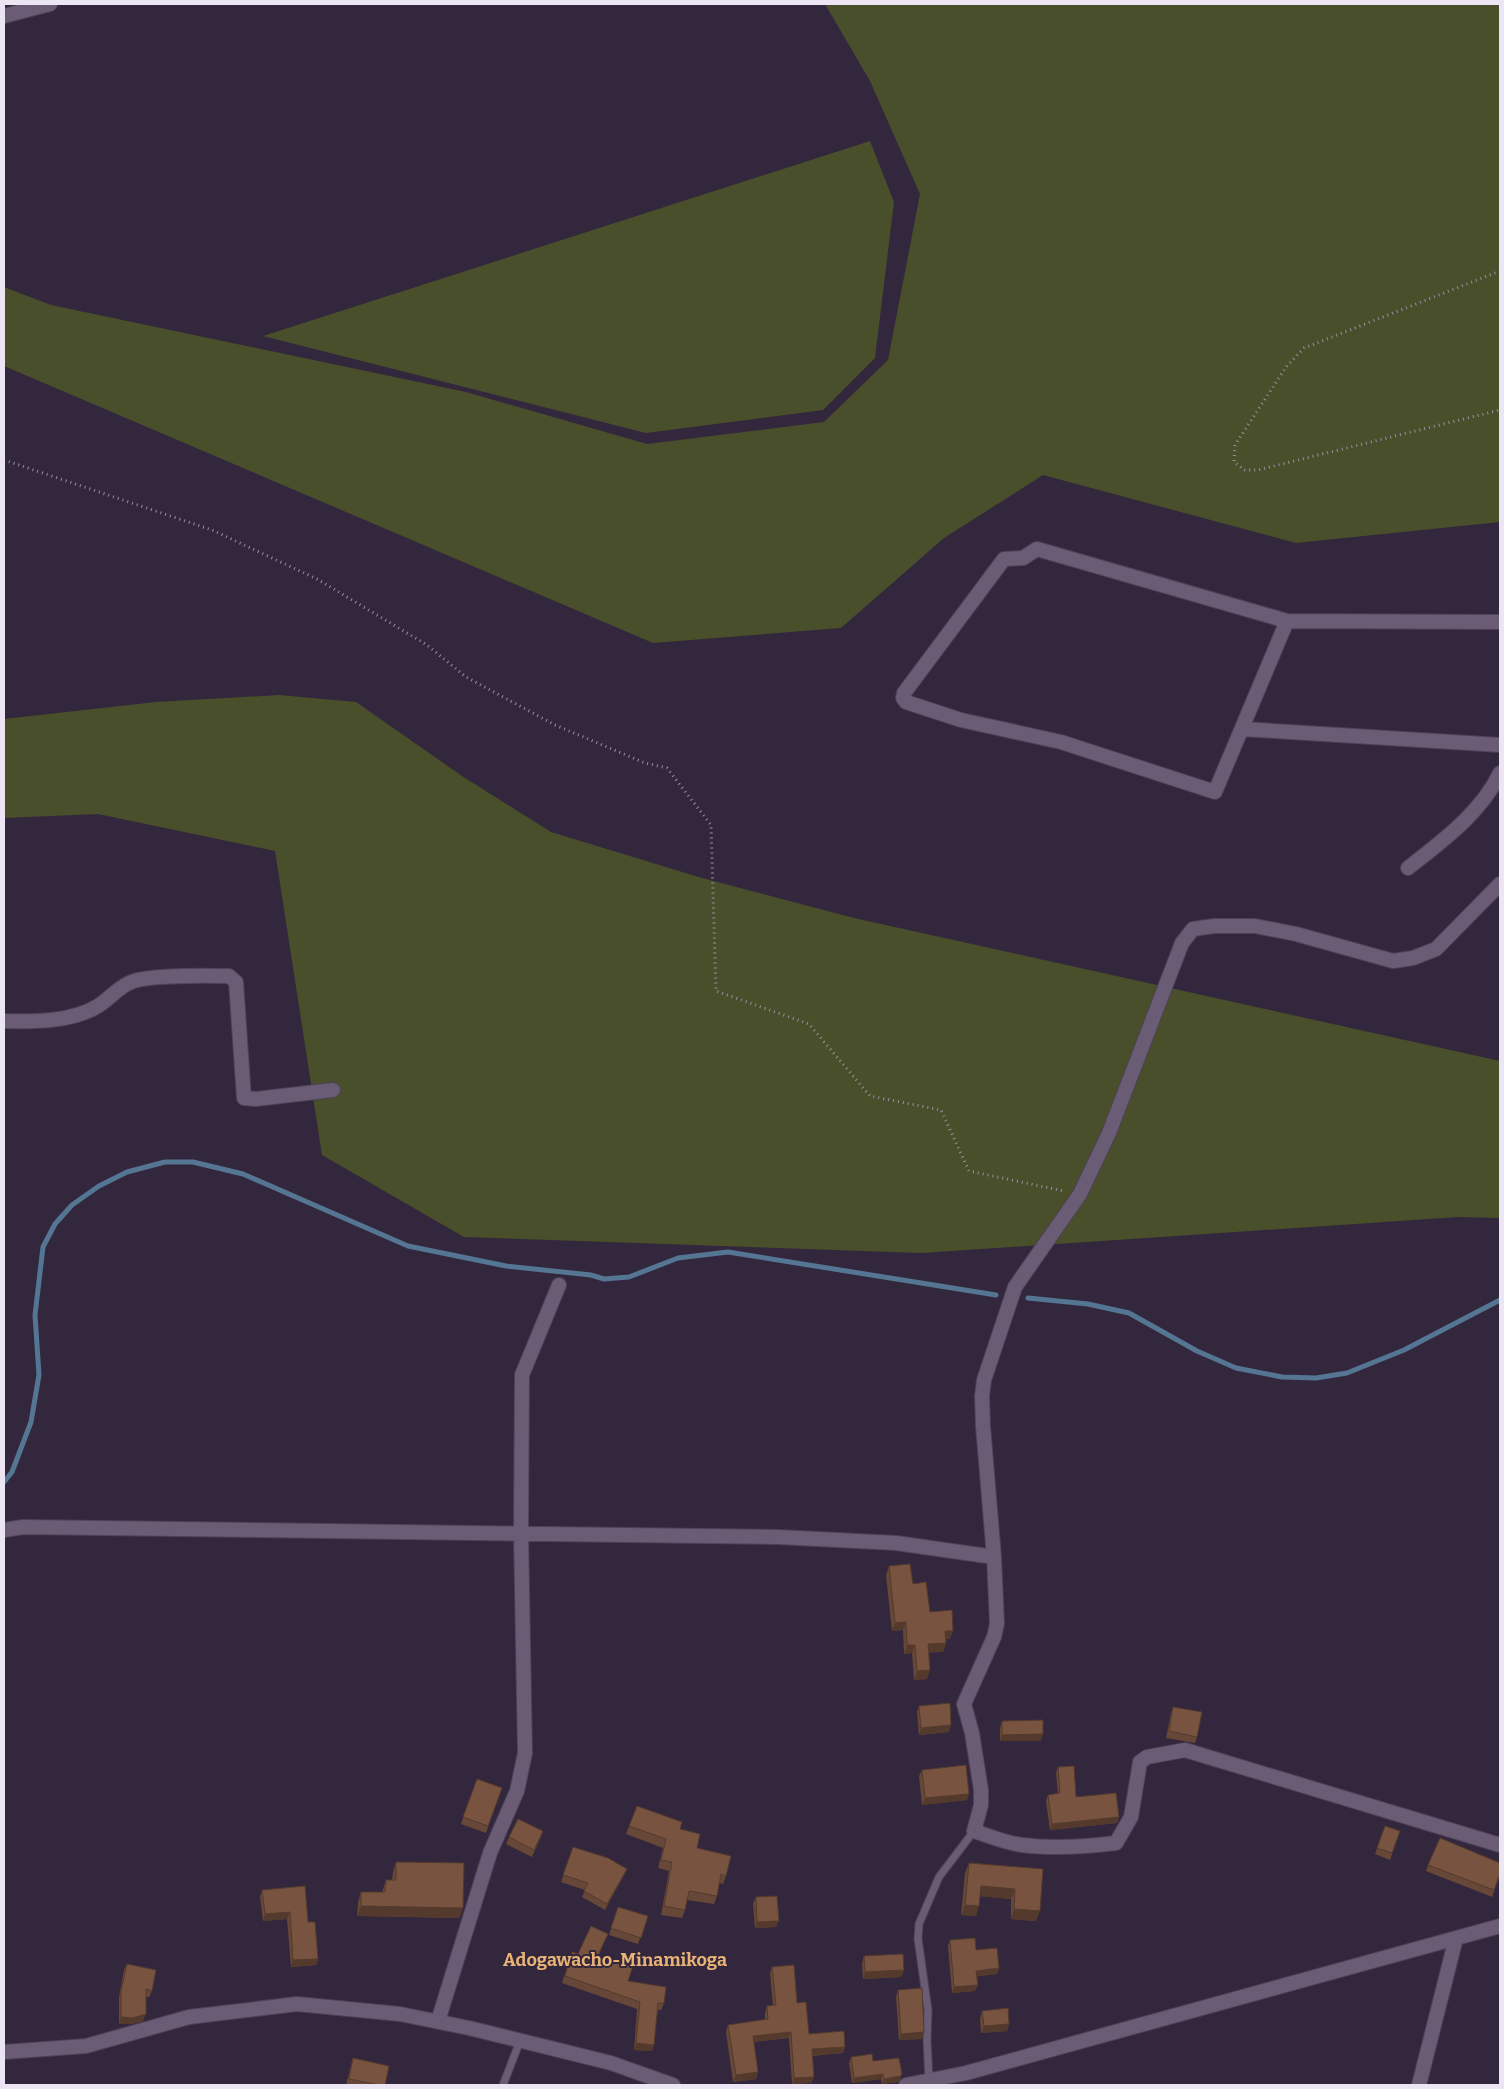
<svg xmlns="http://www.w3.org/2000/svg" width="1504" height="2089" viewBox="0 0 1504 2089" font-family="Bitter,serif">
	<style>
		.green { fill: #494f2a }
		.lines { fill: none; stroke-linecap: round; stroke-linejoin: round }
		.stream { stroke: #557693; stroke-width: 5 }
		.service-casing { stroke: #4d4256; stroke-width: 9 }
		.minor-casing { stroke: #4d4256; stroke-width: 16 }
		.path { stroke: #988fa0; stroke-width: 3; stroke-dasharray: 1 4; stroke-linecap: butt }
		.service { stroke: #6a5c75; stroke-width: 7 }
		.minor { stroke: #6a5c75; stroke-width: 14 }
		.wall { fill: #674737 }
		.shaded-wall { fill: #543a2d }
		.building { fill: #785340; stroke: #543a2d }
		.labels { text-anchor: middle; stroke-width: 4; stroke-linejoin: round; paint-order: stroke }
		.quarter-label { font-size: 18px; font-weight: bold; fill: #e8b375; stroke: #33273d }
	</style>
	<rect width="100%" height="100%" fill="#33273d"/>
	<path class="green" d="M825,4H1500V522L1296,543L1043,475L944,538L841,628L653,643L4,366V287L51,305L466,392L647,444L824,422L888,360L920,194L870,81Z
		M870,141L894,202L875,358L823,410L646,433L263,336Z
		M279,695L356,702L462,776L551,832L702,878L854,918L1500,1061V1218L1458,1217L922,1253L464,1237L322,1155L275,851L98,814L4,818V719L156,702Z"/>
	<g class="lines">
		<path class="stream" d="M1028,1298L1088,1304L1129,1313L1197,1351L1236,1368L1282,1377L1316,1378L1347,1373L1404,1350L1500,1300
			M4,1482L12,1472L31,1422L39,1375L35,1315L43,1247L55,1224L72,1205L99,1186L127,1172L165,1162H193L243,1174L408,1246L506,1266L591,1275L604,1279L629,1277L678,1258L728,1252L996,1295"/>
		<g class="service-casing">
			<path id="service" d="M929,2080L927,2040L928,2010L918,1939L919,1924L939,1877L974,1831
				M503,2085L520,2041"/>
		</g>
		<g class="minor-casing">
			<path id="minor" d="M4,16L50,4
				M1287,621L1215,792L1061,742L961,720L906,702L903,698L904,693L1004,559L1023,558L1037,549L1287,621L1500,622
				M1242,729L1500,745
				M1408,868C1442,841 1481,813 1500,773
				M1500,884L1436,949L1413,958L1393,961L1296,934L1255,926H1214L1193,929L1182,943L1109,1133L1080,1194L1015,1287L984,1380L982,1396L983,1426L994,1557L997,1624L994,1637L964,1704L972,1733L981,1790V1805L974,1831C989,1836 1006,1843 1022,1845C1054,1849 1084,1847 1116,1843L1131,1817L1140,1762L1147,1757L1185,1750L1500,1845
				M4,1021C33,1022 72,1022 98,1006C109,999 118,988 129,983C147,974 206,976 229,976L236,982L244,1098L256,1099L333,1090
				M4,1530L23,1527L778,1537L896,1543L994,1557
				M438,2021L490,1853L517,1791L525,1753L521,1533L522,1375L559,1285
				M4,2052L86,2046L189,2017L297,2004L400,2014L469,2028L611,2063L673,2085
				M906,2085L966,2073L1500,1926
				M1419,2085L1456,1938"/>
		</g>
		<path class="path" d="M1500,271L1304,348L1286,367L1235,445L1234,462L1244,470H1258L1500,410
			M4,460L212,530L317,579L427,645L466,677L555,725L645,763L667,768L711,825L716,991L809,1024L870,1096L941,1110L969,1171L1064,1191"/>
		<use href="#service" class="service"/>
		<use href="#minor" class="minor"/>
	</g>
	<path class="wall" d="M889,1566L913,1584L930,1612L950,1639H946V1643L943,1652H929L927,1679L914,1680L912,1653L904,1654L903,1630L892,1631L886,1575Z
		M919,1706L949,1732L919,1735L917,1712Z
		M1173,1707L1197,1737L1195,1743L1166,1738L1171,1713Z
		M1002,1721L1041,1741H1000V1728Z
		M1058,1767L1076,1797L1119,1817L1117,1823L1050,1830L1046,1801L1048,1795L1058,1794L1056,1773Z
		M922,1770L967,1800L922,1805L919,1776Z
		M477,1779L502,1788L486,1833L461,1824Z
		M637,1806L680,1829L697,1848L726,1876L723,1884L719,1883L717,1896L714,1904L687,1900L685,1910L682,1918L661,1915L669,1871L658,1868L663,1848L626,1834Z
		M1385,1826L1400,1831L1390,1860L1375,1854Z
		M543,1831L532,1857L506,1844L509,1837Z
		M573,1847L624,1875L605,1910L582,1897L585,1890L561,1882Z
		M396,1862L463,1908L459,1918L357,1916L358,1902L361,1892H382L386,1880H392L393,1872Z
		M969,1863L1043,1869L1036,1921L1011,1919V1899L980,1896L976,1916L961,1915L965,1873Z
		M1428,1865L1500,1875L1492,1897L1426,1871Z
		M262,1890L308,1922L318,1959L316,1965L291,1967L287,1919L263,1921L260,1897Z
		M756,1897L776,1927L755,1928L753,1904Z
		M618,1907L648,1916L638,1944L609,1935Z
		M605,1940L599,1955L628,1981L664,2003L661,2010H658L652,2051L634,2050L637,2009L562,1983L572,1952L578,1954Z
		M950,1940L976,1950L999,1968L997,1974L977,1976L975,1991L952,1993L948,1946Z
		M864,1956L904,1970L901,1977L863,1979L862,1963Z
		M127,1964L152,1991L149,1997H146L143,2021L131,2024H119V1997L124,1970Z
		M772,1967L797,2003L809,2034L845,2047L843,2053L812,2056L814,2077L811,2083L792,2084L789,2038L754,2042L758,2072L756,2079L733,2082L726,2032L728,2025L765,2020V2013L767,2006H773L770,1973Z
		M898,1990L922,2039L899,2040L896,1997Z
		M982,2011L1009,2024L1007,2031L981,2033L980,2018Z
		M851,2057L873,2061L902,2074L900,2079L898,2082L882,2084L881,2079L852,2083L849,2063Z
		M353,2058L385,2085H346L351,2065Z"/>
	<path class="shaded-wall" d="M906,1622L903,1630L892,1631L895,1623Z
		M945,1631H953L950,1639L942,1640Z
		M946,1643L943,1652L925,1653L928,1644Z
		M907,1645H915L912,1653L904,1654Z
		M930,1670L927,1679L914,1680L917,1671Z
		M951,1725L949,1732L919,1735L921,1728Z
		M1043,1734L1041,1741H1000L1002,1735Z
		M969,1794L967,1800L922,1805L925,1798Z
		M1119,1817L1117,1823L1050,1830L1052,1824Z
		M543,1831L541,1838L532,1857L534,1850Z
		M627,1869L624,1875L605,1910L607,1904Z
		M981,1886L1015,1889L1011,1899L977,1896Z
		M965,1905L979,1906L976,1916L961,1915Z
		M361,1906L463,1908L459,1918L357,1916Z
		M1014,1909L1040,1911L1036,1921L1011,1919Z
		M290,1912L287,1919L263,1921L265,1914Z
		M779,1921L776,1927L755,1928L757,1922Z
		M318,1959L316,1965L291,1967L293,1960Z
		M999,1968L997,1974L974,1977L976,1971Z
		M904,1970L901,1977L863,1979L865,1972Z
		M978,1985L975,1991L952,1993L954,1987Z
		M146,2014L143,2021L131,2024H119L121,2017Z
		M1009,2024L1007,2031L981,2033L984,2026Z
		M791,2032L789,2038L750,2042L753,2036Z
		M924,2032L922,2039L899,2040L901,2034Z
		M636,2043L654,2045L652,2051L634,2050Z
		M845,2047L843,2053L809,2056L812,2049Z
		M758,2072L756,2079L733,2082L736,2075Z
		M883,2074L881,2079L852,2083L854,2078Z
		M902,2074L898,2082L882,2084L884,2079Z
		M814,2077L811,2083L792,2084L794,2078Z"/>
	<path class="building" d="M910,1564L913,1584L926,1582L930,1612L952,1610L953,1631H945L946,1643L928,1644L930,1670L917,1671L915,1645H907L906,1622L895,1623L889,1566Z
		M950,1703L951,1725L921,1728L919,1706Z
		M1173,1707L1202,1712L1197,1737L1169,1731Z
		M1043,1720V1734L1002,1735V1721Z
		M966,1765L969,1794L925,1798L922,1770Z
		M1074,1766L1076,1797L1116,1793L1119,1817L1052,1824L1048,1795L1060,1793L1058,1767Z
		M477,1779L502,1788L488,1826L463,1817Z
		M637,1806L682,1822L680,1829L700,1834L697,1848L731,1856L726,1876L721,1874L717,1896L689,1891L685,1910L664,1906L672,1862L661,1860L666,1839L629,1826Z
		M518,1819L543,1831L534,1850L509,1837Z
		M1385,1826L1400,1831L1392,1853L1377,1848Z
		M1440,1838L1500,1863V1874L1494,1890L1428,1865Z
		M573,1847L608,1858L627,1869L607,1904L584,1891L588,1883L563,1875Z
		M396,1862L464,1863L463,1908L361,1906V1892H385L386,1880H396Z
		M969,1863L1043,1869L1040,1911L1014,1909L1015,1889L981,1886L979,1906L965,1905Z
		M305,1886L308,1922H315L318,1959L293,1960L290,1912L265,1914L262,1890Z
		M777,1896L779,1921L757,1922L756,1897Z
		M618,1907L648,1916L641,1938L611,1928Z
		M591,1926L608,1934L598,1955L633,1966L628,1981L666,1987L664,2003H658L654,2045L636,2043L640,2002L565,1976L572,1952L578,1954Z
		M975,1938L976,1950L997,1948L999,1968L976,1971L978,1985L954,1987L950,1940Z
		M903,1954L904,1970L865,1972L864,1956Z
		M127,1964L156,1970L152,1991L146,1989V2014L133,2018L121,2017V1991Z
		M794,1965L797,2003L806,2002L809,2034L844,2031L845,2047L812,2049L814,2077L794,2078L791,2032L753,2036L758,2072L736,2075L728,2025L768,2019L767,2006L776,2005L772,1967Z
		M922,1988L924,2032L901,2034L898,1990Z
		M1008,2008L1009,2024L984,2026L982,2011Z
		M872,2054L873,2061L899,2058L902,2074L900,2076L884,2079L883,2074L854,2078L851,2057Z
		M353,2058L389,2066L385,2085H379L349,2079Z"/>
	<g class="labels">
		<g class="quarter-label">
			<text x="615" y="1966">Adogawacho-Minamikoga</text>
		</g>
	</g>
	<rect width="1504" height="2089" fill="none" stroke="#ece5f3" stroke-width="10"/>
</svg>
